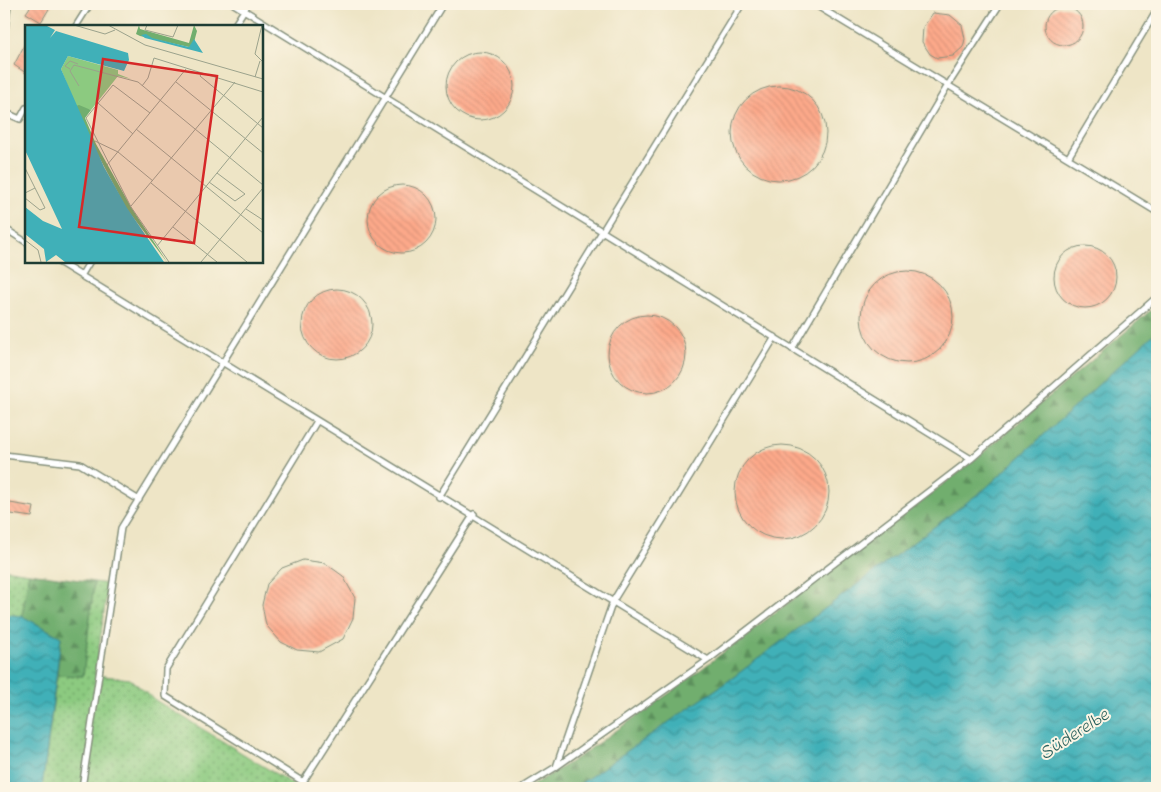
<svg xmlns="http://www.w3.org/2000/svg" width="1161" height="792" viewBox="0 0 1161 792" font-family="'Indie Flower',sans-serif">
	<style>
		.grass { fill: url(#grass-dots); stroke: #56845a }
		.forest { fill: url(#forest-firs); stroke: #487651 }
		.water { fill: url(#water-waves); stroke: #307676 }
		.building { fill: url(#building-back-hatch) }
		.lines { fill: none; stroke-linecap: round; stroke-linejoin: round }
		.service-casing { stroke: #86917d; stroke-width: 8 }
		.service { stroke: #fff; stroke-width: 5 }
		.labels { text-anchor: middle; stroke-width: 4; stroke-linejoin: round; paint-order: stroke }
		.water-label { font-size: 19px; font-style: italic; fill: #29605c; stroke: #fcf5e5 }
		.inset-road { fill: none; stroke: #9ba28c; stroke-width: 1 }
		.view { fill: #d62828; fill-opacity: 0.15; stroke: #d62828; stroke-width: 2.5 }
		.inset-edge { fill: none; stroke: #1f3d34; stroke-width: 2.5 }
	</style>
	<defs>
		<pattern id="grass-dots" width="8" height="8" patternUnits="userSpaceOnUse" patternTransform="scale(1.25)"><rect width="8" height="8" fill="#8cca80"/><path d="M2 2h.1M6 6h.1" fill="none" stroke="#72a56a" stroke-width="1.8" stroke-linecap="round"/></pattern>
		<pattern id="forest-firs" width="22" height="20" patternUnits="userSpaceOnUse" patternTransform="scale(1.25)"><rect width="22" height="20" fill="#71ae6e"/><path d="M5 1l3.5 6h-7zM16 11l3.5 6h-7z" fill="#5c8f5b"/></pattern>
		<pattern id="water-waves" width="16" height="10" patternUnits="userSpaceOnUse" patternTransform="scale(1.25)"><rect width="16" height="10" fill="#40b0b8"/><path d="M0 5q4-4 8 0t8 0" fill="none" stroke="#359096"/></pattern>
		<pattern id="building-back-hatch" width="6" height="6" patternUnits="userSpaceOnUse" patternTransform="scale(1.25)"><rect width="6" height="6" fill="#fda98a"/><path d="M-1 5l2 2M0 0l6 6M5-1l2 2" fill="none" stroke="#d89278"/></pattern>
	</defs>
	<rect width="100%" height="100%" fill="#fcf5e5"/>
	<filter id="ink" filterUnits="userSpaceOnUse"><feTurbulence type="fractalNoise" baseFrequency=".02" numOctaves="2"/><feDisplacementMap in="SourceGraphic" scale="10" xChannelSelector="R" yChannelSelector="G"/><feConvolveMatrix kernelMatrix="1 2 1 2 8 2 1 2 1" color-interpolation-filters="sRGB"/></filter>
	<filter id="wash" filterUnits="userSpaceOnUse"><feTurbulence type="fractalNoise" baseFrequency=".0096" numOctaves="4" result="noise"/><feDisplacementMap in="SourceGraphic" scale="20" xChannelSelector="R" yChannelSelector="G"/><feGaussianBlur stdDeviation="1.12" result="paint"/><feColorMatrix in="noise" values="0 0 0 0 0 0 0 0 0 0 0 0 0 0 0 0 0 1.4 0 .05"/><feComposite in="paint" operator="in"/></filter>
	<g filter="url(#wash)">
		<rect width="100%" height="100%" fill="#eee5c6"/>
		<path class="grass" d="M4,569L29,573L22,616L4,614Z
			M94,582L108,584L95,675L130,679L155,700L299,788H42L57,675L83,676Z"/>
		<path class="forest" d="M1157,305V331L986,488L731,679L574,788H528L577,758L674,690L972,462Z
			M29,573L94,582L83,676L57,675L61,637L22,616Z"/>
		<path class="water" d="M1157,331V788H574L731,679L986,488Z
			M4,614L22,616L61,637L42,788H4Z"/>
		<g id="blocks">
			<path class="building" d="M32,4H52L41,22L26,13Z
				M1045 26a19 19 0 1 1 38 0a19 19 0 1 1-38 0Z
				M933,13L950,15L962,25L965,39L963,47L953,56L937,58L930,54L922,42L923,27Z
				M26,42V73L14,65Z
				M446 86a34 34 0 1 1 68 0a34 34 0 1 1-68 0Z
				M732 133a47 47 0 1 1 94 0a47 47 0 1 1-94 0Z
				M368 219a34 34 0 1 1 68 0a34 34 0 1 1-68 0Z
				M1054 277a31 31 0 1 1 62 0a31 31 0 1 1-62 0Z
				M861 317a46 46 0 1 1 92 0a46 46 0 1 1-92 0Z
				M302 324a35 35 0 1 1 70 0a35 35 0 1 1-70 0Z
				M608 354a39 39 0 1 1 78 0a39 39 0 1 1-78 0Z
				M735 492a47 47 0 1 1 94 0a47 47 0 1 1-94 0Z
				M4,502L34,507L32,517L4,513Z
				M303,560L325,563L343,576L355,598L353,618L343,639L319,652L297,650L281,642L266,625L262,605L267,584L282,568Z"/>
		</g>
	</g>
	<g filter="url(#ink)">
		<use href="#blocks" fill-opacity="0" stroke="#86917d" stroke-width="1"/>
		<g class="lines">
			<g class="service-casing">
				<path id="service" d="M234,4L971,459
					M814,4L1157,212
					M76,26L90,4
					M234,26L248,4
					M4,37L8,4
					M4,112L20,119L26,108
					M1068,158L1157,10
					M4,228L26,242
					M57,261L708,660
					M81,276L90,261
					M792,349L948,85L1000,4
					M4,455L80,464L139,500
					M439,497L742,4
					M556,767L613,601L775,337
					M303,782L474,514
					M82,788L121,528L443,4
					M313,788L165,696L166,669L317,421
					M522,788L556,767L708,660L971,459L1157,297"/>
			</g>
			<use href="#service" class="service"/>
		</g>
	</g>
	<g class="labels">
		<g class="water-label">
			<text transform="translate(1073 733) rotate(-33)" y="7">Süderelbe</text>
		</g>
	</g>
	<g transform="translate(25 25)">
		<rect width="238" height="238" fill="#eee5c6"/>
		<path d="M43,31L93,45V49L106,54L93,51L66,85L51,81L36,44Z" fill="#8cca80"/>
		<path d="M114,0L115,4L164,18L169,0L172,6L168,21L164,22L115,11L111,9ZM54,80L66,85L60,93L71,119L106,182L142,237L101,183L63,111L51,81Z" fill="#71ae6e"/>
		<path d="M0,0H20L30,5L25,13L31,6L103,28L104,35L99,46L43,31L36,44L79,142L102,183L139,237H40L31,230L21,237L19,224L0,209V182L18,196L37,204L0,125ZM121,9L127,13L164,22L169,14L178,28L120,13L116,10Z" fill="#40b0b8"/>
		<path class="inset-road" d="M49,0L80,9L90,5M83,0L120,20L238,54M122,0L120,5L148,12L153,0M237,0L230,29L238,37M45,44L40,41L45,36L53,39M230,52L235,36M151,57L238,128M54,61L45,46L49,40L113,57L238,160M117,61L123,53L129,33L177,48M238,67L177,48L175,51L238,103M73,78L108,109M125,88L88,60L61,93L106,182L144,237M111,104L238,208M70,116L93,127L128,156M82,140L161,44M0,143L10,163L0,168M184,157L210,176L220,169L192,148M126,158L222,237M0,173L15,185L20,183L10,163M106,181L210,57M221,184L238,195M148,202L192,237M0,215L13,225L16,237M132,221L238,92M176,237L238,163"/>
		<path class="view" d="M78,34L192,51L169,218L54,202Z"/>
		<rect width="238" height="238" class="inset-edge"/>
	</g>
	<rect width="1161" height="792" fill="none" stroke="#fcf5e5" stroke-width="20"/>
</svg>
